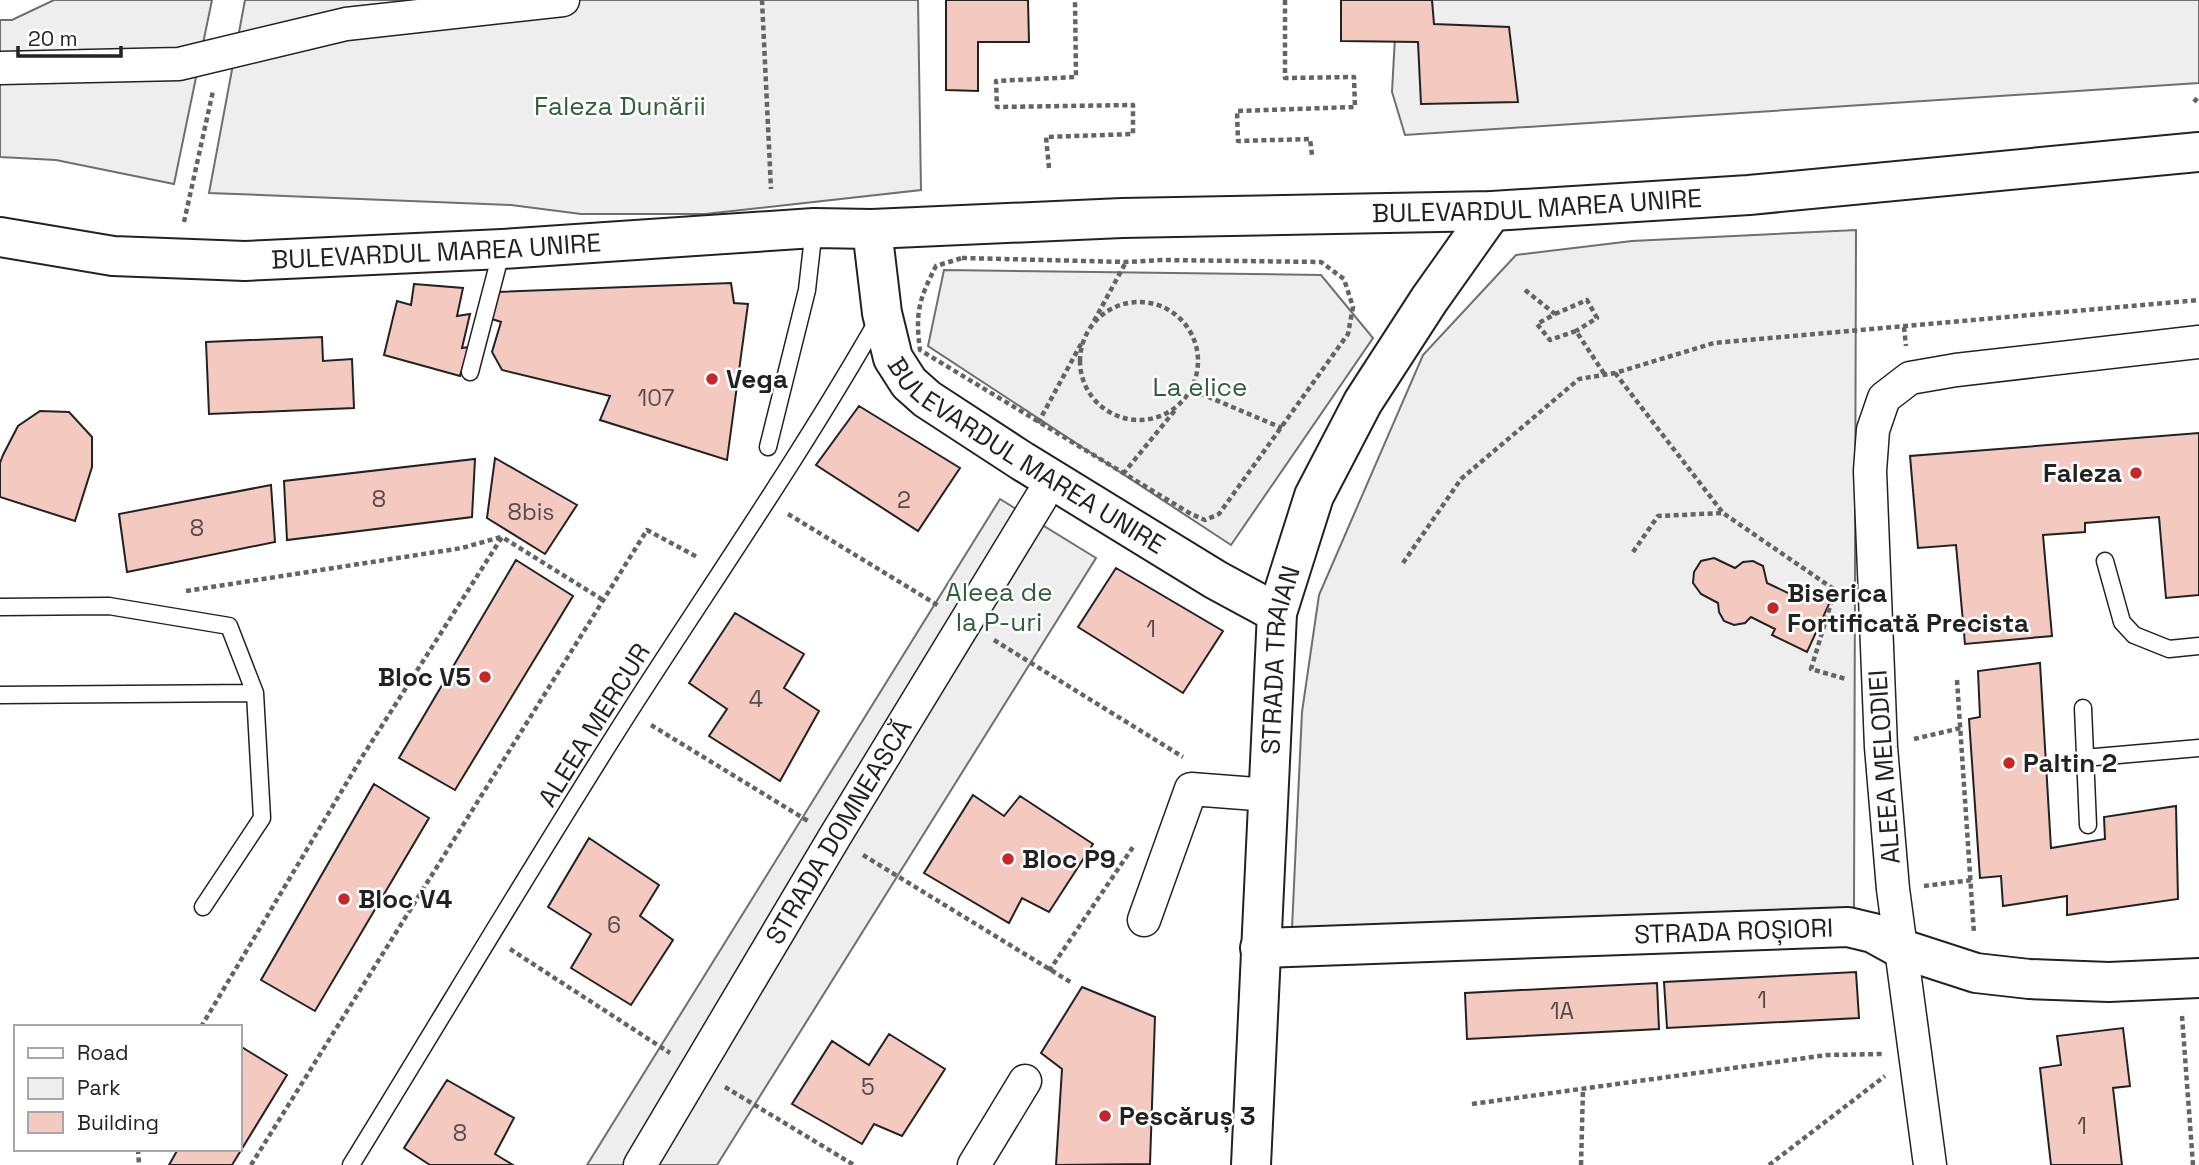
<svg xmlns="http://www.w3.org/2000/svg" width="2199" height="1165" viewBox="0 0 2199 1165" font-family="'Space Grotesk',sans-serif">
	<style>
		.green { fill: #eee; stroke: #6f6f6f; stroke-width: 2 }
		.building { fill: #f3c9c0; stroke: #222; stroke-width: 2 }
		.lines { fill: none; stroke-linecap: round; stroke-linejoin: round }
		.lane-casing { stroke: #222; stroke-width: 19 }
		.street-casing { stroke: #222; stroke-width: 35 }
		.secondary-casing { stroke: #222; stroke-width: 42 }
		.primary-casing { stroke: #222; stroke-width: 42 }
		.path { stroke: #646464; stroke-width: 4.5; stroke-dasharray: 5 3.5; stroke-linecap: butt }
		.lane { stroke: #fff; stroke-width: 16 }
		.street { stroke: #fff; stroke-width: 32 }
		.secondary { stroke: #fff; stroke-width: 38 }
		.primary { stroke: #fff; stroke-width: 38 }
		.poi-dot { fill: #c62828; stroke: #fff; stroke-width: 2.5 }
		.labels { text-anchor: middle; stroke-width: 5; stroke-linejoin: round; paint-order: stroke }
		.number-label { font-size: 23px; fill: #564c4a }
		.park-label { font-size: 26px; fill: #2f5e38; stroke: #fff }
		.street-label { font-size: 26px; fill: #222; stroke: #fff }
		.poi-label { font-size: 26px; font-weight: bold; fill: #222; stroke: #fff; text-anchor: start }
	</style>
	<rect width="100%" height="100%" fill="#fff"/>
	<path class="green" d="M54,0H212L174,184L56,160L0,157V20H12Z
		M245,0H918L921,190L705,214H581L511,205L209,193Z
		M1397,0H2199V83L1405,135L1392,92Z
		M1856,230L1854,911L1292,928L1302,712L1319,595L1423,355L1516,255L1632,241Z
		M944,270L1321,275L1373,338L1231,545L928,346Z
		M1000,499L1096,558L717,1165H587Z"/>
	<path class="building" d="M946,0H1028L1029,42H978V91L946,90Z
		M1341,0H1432L1434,24L1509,27L1518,102L1421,104L1418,42L1341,41Z
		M731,283L734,303L748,304L727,460L600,420L610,396L502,370L492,352L501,322L489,318L497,292Z
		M414,284L463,288L457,316L470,314L462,348L469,347L460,376L384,355L397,301L411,305Z
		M322,337L323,361L352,359L354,408L209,414L206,342Z
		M859,406L960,468L918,531L816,465Z
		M40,411L69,412L92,437V467L75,521L0,497V463L3,455L18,426Z
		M2199,433V595L2166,598L2159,517L2085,523V532L2043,535L2052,636L1965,644L1956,545L1918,548L1910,456Z
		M495,458L577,505L545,554L487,518Z
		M475,459L472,517L287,540L284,481Z
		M271,485L275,542L127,572L119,514Z
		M1714,558L1735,568L1743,562L1753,561L1763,566L1767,583L1790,594L1795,585L1830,602L1807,652L1772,635L1775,629L1751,617L1745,623L1734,625L1724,621L1719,612L1718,603L1701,594L1693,583L1694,572L1701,561Z
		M516,560L573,596L455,790L399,758Z
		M1116,568L1223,631L1183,693L1078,627Z
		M735,613L804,654L784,688L819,711L780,781L709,736L727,709L689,683Z
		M2040,663L2051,848L2105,839L2104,817L2176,806L2178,899L2067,915V896L2003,906L2001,876L1980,878L1969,719L1980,717L1978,671Z
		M374,784L429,818L315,1011L261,980Z
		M973,795L1004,816L1020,796L1093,844L1049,912L1022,898L1009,923L924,873Z
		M589,838L659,885L640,916L673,940L631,1005L571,968L591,934L548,907Z
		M1856,972L1859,1018L1667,1028L1664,982Z
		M1657,983L1659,1029L1467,1039L1465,993Z
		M1082,987L1155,1017L1150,1164L1056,1165L1062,1069L1041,1053Z
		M2123,1028L2130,1086L2113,1088L2122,1165H2051L2040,1068L2061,1065L2057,1036Z
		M889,1034L945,1069L902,1136L874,1124L862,1144L792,1104L832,1041L869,1065Z
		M240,1046L287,1075L232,1165H169L178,1149H240Z
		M447,1080L514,1118L495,1154L513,1165H430L404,1148Z"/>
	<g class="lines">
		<g class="lane-casing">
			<path id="lane" d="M470,372L502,249
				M768,447L807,290L814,228
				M2105,561L2122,622L2134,635L2169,649L2199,646
				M0,607L109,606L229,626L255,693L262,818L203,907
				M0,695L255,693
				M2083,708L2088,825
				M2084,758L2199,748
				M351,1165C444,1014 535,860 630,711C714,580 802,453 879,318"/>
		</g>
		<g class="street-casing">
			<g id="street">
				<path d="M0,68L179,64L346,24L563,0"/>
				<path d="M1144,920L1191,789L1269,795"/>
				<path id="s1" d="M640,1165L834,838L1041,498"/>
				<path d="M974,1165L1025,1081"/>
				<path d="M1930,1165L1893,889L1881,747L1870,471L1873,430L1884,398L1910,378L1956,370L2199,342"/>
			</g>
		</g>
		<g class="secondary-casing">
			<g id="secondary">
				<path id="s2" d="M872,229L882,313L893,358L909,383L927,399L1022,461L1216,580L1277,613"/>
				<path id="s3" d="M1260,948L1848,927L1873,933L1902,949L1976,973L2029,979L2109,982L2199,978"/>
				<path id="s4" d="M1251,1165L1277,613L1314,496L1363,402L1429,300L1492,211"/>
			</g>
		</g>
		<g class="primary-casing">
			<g id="primary">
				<path id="s5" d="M0,237L113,256L245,261L502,249L814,228L872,229L1122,218L1492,211L1749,195L2199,152"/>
			</g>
		</g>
		<path class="path" d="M762,0L771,189
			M1285,0V78L1354,77L1355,107L1237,111L1238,141L1310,139L1312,155
			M2194,102L2199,96
			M1049,168L1046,137L1133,134V105L997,107L996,81L1076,77L1075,0
			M184,222L213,91
			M962,258L1126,262L1162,260L1321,262L1344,279L1353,307L1348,334L1219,514L1205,520L1191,514L920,350C915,313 919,299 936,266Z
			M1525,290L1555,314L1537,324L1550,340L1576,331L1605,375
			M1080 361a59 59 0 1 1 118 0a59 59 0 1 1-118 0Z
			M1555,314L1587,300L1597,318L1576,331
			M1094,321L1126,262
			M1904,327L1906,346
			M1615,373L1723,513
			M1192,390L1282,428
			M1038,423L1081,344
			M1123,474L1176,409
			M788,514L939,606
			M1633,552L1658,516L1723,513L1835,590L1811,669L1846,679
			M1403,563L1461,479L1579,379L1615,373L1714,343L2199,300
			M186,591L462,548L501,537
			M994,640L1183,757
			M1957,680L1974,934
			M651,725L808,821
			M1914,739L1961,728
			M863,855L1072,983
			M1924,886L1972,880
			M510,949L670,1053
			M1049,971L1133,847
			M2182,1016L2193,1165
			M201,1027L362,757L502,537L603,600
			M725,1087L854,1165
			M1472,1104L1827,1055L1883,1054
			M138,1149L139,1165
			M251,1165L647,530L699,558
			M1581,1165L1583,1089
			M1769,1165L1885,1076"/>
		<use href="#lane" class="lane"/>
		<use href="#street" class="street"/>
		<use href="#secondary" class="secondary"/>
		<use href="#primary" class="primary"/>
	</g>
	<g class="poi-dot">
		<circle cx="712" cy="379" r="7"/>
		<circle cx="2136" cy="473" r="7"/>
		<circle cx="1773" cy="608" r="7"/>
		<circle cx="485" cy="677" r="7"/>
		<circle cx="2009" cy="763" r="7"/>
		<circle cx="1008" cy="859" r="7"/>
		<circle cx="344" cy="899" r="7"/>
		<circle cx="1105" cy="1116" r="7"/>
	</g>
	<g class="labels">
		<g class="number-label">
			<text x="656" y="406">107</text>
			<text x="379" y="507">8</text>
			<text x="904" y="508">2</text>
			<text x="531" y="520">8bis</text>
			<text x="197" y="536">8</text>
			<text x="1151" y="637">1</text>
			<text x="756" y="707">4</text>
			<text x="614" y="933">6</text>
			<text x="1762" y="1008">1</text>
			<text x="1562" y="1019">1A</text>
			<text x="868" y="1095">5</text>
			<text x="2082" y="1134">1</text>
			<text x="460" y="1141">8</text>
		</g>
		<g class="park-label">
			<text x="620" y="115">Faleza Dunării</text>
			<text x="1200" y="396">La elice</text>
			<text x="999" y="601">Aleea de<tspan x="999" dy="30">la P-uri</tspan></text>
		</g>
		<g class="street-label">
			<text dy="9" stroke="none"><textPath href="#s5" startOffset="1540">BULEVARDUL MAREA UNIRE</textPath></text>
			<text dy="9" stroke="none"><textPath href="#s5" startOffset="438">BULEVARDUL MAREA UNIRE</textPath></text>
			<text dy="9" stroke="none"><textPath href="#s2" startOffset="298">BULEVARDUL MAREA UNIRE</textPath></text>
			<text dy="9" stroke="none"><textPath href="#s4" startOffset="506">STRADA TRAIAN</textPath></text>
			<text transform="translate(594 725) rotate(-58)" y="9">ALEEA MERCUR</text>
			<text transform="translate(1884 767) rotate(-94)" y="9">ALEEA MELODIEI</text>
			<text dy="9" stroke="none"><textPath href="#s1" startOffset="388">STRADA DOMNEASCĂ</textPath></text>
			<text dy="9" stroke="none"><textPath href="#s3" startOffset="474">STRADA ROȘIORI</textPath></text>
		</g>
		<g class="poi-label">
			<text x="726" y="388">Vega</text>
			<text x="2122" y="482" text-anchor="end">Faleza</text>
			<text x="1787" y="602">Biserica<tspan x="1787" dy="30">Fortificată Precista</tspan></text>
			<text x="471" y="686" text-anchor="end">Bloc V5</text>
			<text x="2023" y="772">Paltin 2</text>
			<text x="1022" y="868">Bloc P9</text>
			<text x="358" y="908">Bloc V4</text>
			<text x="1119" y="1125">Pescăruș 3</text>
		</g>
	</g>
	<rect x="14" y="1025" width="228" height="126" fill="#ffffff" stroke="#a7a7a7" stroke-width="2"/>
	<rect x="28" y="1048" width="35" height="10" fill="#ffffff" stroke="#a7a7a7" stroke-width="2"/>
	<text x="77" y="1060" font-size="21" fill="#222222">Road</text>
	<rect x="28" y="1078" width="35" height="21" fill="#eeeeee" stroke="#a7a7a7" stroke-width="2"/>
	<text x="77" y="1095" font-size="21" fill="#222222">Park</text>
	<rect x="28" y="1112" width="35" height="21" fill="#f3c9c0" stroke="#a7a7a7" stroke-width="2"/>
	<text x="77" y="1130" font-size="21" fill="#222222">Building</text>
	<path d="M18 46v10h103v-10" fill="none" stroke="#222222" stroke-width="3.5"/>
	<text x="28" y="46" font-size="21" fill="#222222" stroke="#ffffff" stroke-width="5" paint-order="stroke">20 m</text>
</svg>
